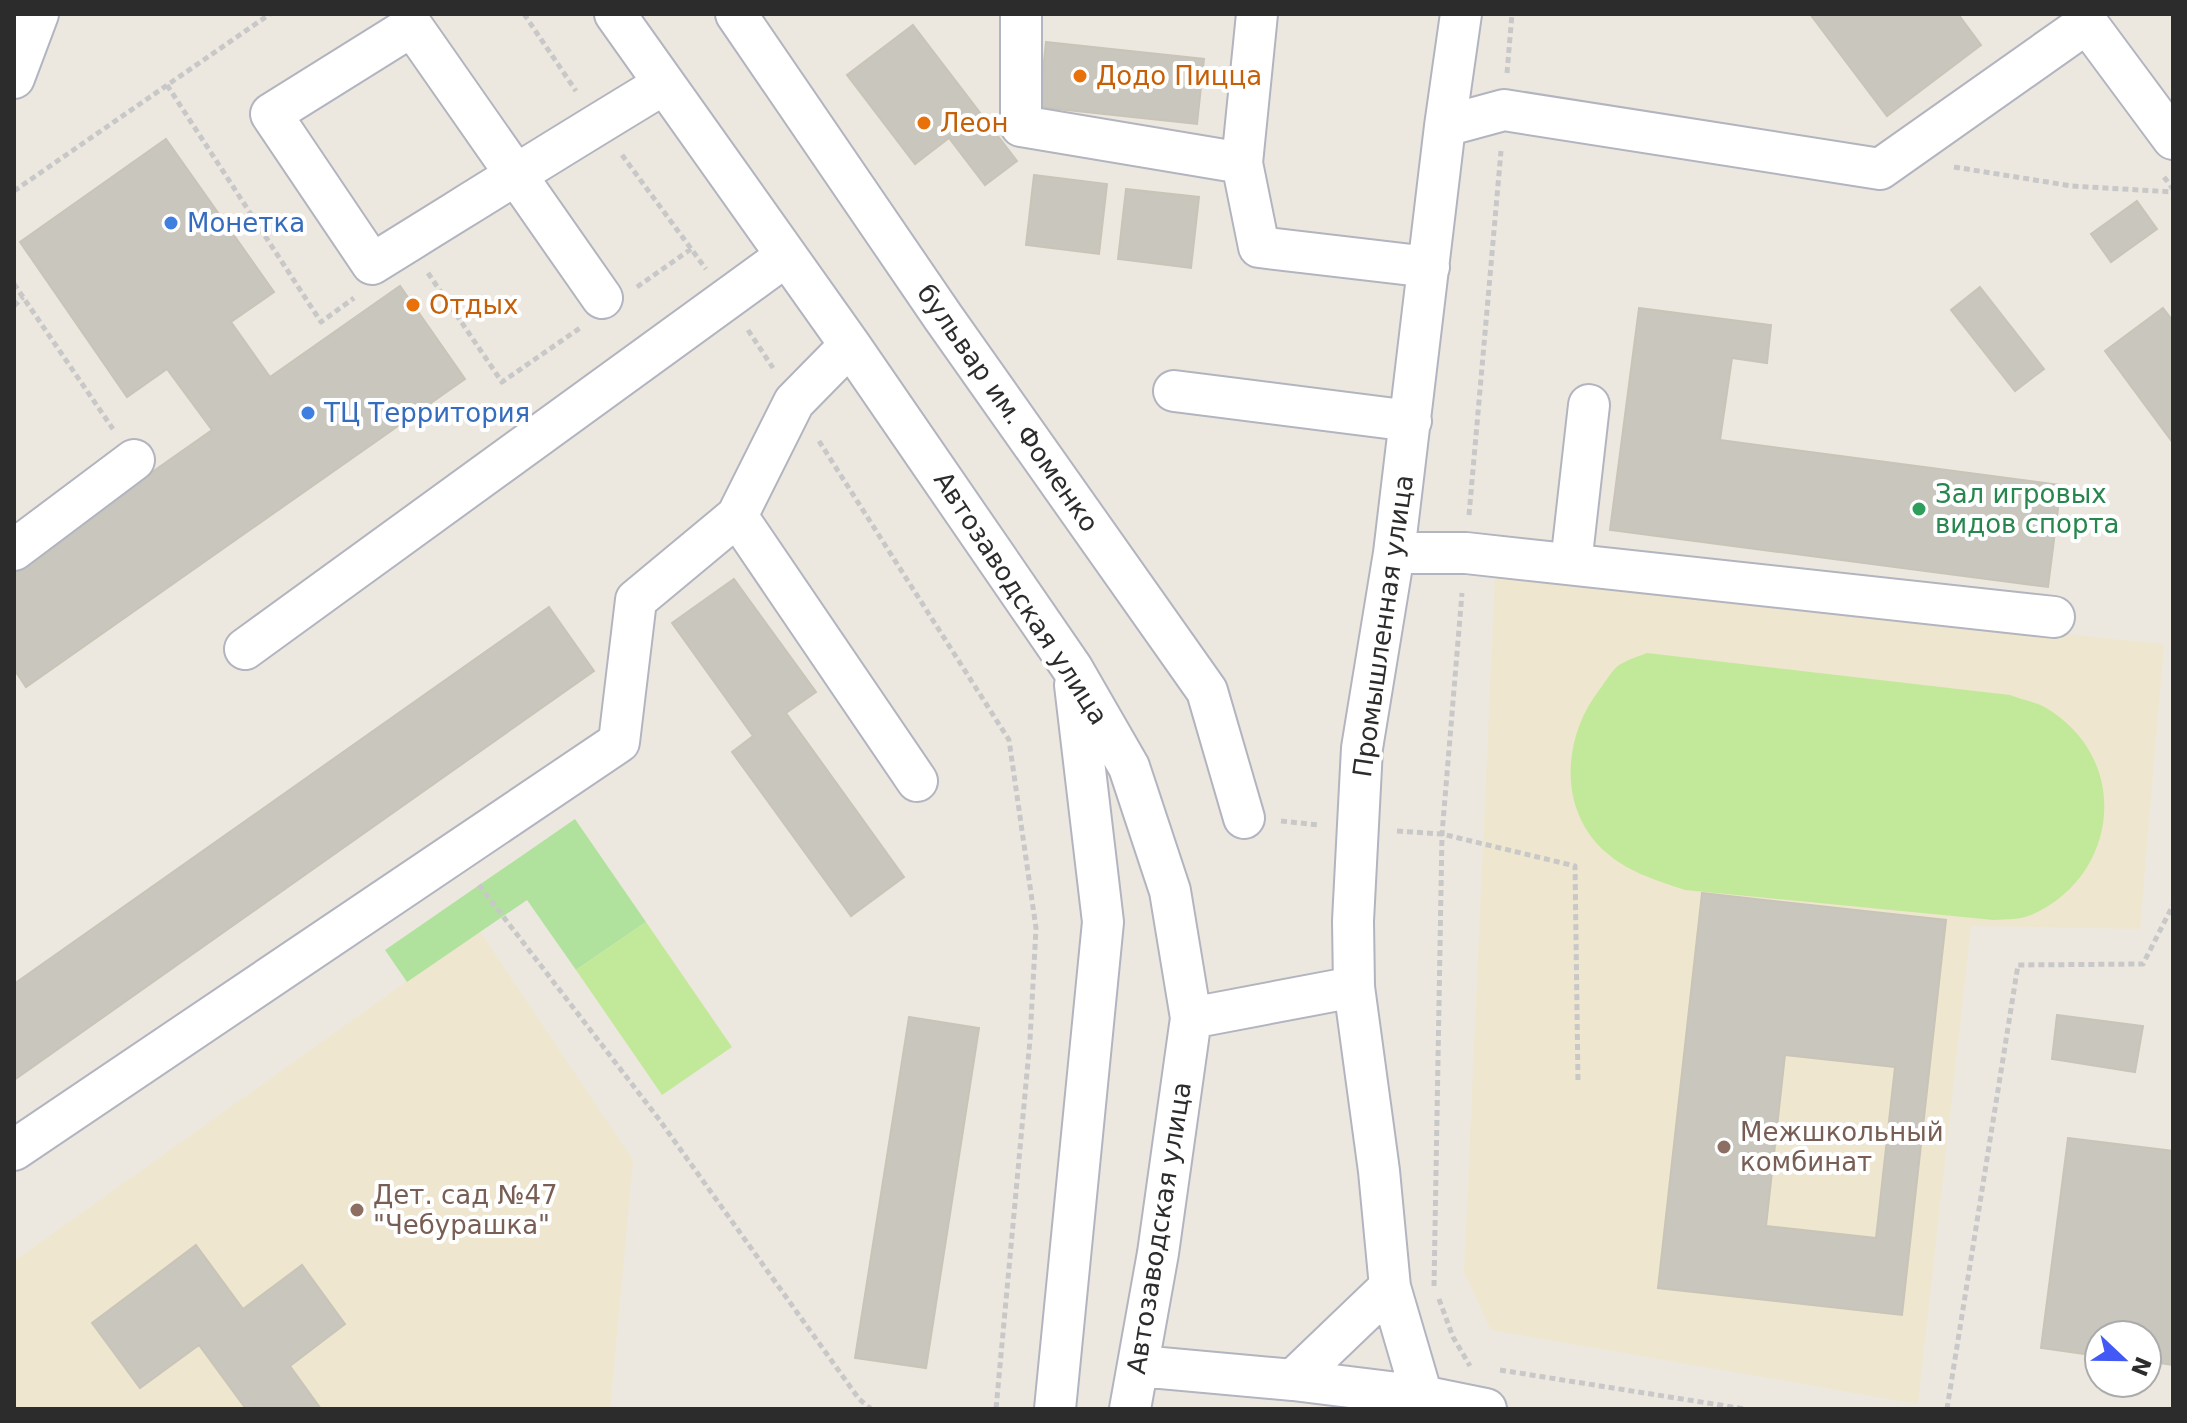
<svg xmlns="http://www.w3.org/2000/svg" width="2187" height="1423" viewBox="0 0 2187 1423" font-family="'DejaVu Sans',sans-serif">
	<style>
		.education { fill: #eee6cf }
		.green { fill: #b0e29d }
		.pitch { fill: #c2e999 }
		.building { fill: #c9c6bd; stroke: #c9c4b8; stroke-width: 2; fill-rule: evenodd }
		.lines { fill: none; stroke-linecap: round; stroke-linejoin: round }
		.minor-casing { stroke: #b2b4bf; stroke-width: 44 }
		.path { stroke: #c8c8c8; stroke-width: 5; stroke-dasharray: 6 4; stroke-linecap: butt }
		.minor { stroke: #fff; stroke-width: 40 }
		.food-dot { fill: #e8710a; stroke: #fff; stroke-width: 3 }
		.shop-dot { fill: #3f7fe0; stroke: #fff; stroke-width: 3 }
		.leisure-dot { fill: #2e9e5b; stroke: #fff; stroke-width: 3 }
		.education-dot { fill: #8d6e63; stroke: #fff; stroke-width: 3 }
		.labels { text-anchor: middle; stroke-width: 8; stroke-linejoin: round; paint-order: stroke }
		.food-label { font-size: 26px; fill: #c56008; stroke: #fff; text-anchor: start }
		.shop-label { font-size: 26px; fill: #366cbe; stroke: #fff; text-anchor: start }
		.street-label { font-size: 26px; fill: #2c2c2c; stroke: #fff }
		.leisure-label { font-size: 26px; fill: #27864d; stroke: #fff; text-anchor: start }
		.education-label { font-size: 26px; fill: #785e54; stroke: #fff; text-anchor: start }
	</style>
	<rect width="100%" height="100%" fill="#ede8df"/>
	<path class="education" d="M1495,576L2164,644L2140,929L1971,926L1918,1404L1491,1330L1464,1272Z
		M479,930L633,1160L610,1409H14V1261Z"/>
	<path class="green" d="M575,819L646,922L576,970L527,900L407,982L385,950Z"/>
	<path class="pitch" d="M1647,653L2010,695C2023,700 2040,703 2051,711C2132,764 2117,878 2031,915C2020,920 2006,919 1994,920L1685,890C1659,881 1630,873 1608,854C1557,812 1562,737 1600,689C1606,681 1612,670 1619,665C1627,660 1639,656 1647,653Z
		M646,922L732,1047L662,1095L576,970Z"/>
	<path class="building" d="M1810,14H1958L1981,45L1887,116Z
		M913,25L1017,161L985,185L949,138L915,164L847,75Z
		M1046,42L1204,59L1197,124L1039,107Z
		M166,139L274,292L231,322L270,377L400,286L465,379L26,687L14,669V569L212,430L167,369L127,397L20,242Z
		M1034,175L1107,184L1099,254L1026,245Z
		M1126,189L1199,197L1191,268L1118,259Z
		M2137,201L2157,229L2111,262L2091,234Z
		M1980,287L2044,369L2015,391L1951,310Z
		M1639,308L1771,325L1767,363L1732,358L1720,440L2061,485L2048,587L1610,530Z
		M2163,308L2173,321V443L2105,351Z
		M734,579L816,692L786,713L904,877L851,916L732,752L753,736L672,623Z
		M549,607L594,671L14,1080V984Z
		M1702,893L1946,920L1902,1315L1658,1288ZM1785,1055L1895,1067L1876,1238L1766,1226Z
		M2057,1015L2143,1026L2135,1072L2052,1059Z
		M909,1017L979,1028L926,1368L855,1358Z
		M2068,1138L2173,1151V1365L2147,1361V1335H2099V1356L2041,1348Z
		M196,1245L243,1309L302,1265L345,1324L290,1366L321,1409H246L199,1345L140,1388L92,1323Z"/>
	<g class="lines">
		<g class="minor-casing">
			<path id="minor" d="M615,14L850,345L1072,668L1129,767L1170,891L1191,1018L1158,1253L1130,1409
				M736,14L943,317L1207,691L1244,818
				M1021,14V126L1242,163
				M1257,14L1242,163L1259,247L1429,267
				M14,78L38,14
				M1445,126L1504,110L1880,169L2087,23L2173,139
				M602,298L412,26L271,114L372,264C469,204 566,143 664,84
				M1174,391L1411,421
				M737,516L917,781
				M14,550L134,460
				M1394,553H1466L2054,617
				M1571,564L1589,405
				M245,649L786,256
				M1191,1018L1354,987
				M14,1150L619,742L636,600L737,516L794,402L850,345
				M1139,1366L1293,1380L1390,1287
				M1293,1380L1422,1396L1486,1409
				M1422,1396L1390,1287L1379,1171L1354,987L1353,921L1362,748L1394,553L1445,126L1461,14
				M1055,1409L1103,922L1075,685"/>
		</g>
		<path class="path" d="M524,14L576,91
			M1507,73L1512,14
			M167,85L321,322L354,298
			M622,155L706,269
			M1954,167L2072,186L2173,192
			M2164,177L2173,189
			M14,191L270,14
			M428,273L502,382L580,328
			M14,284L113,429
			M637,287L691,249
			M14,306L23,297
			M748,330L773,368
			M819,441L1009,740L1036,928L1030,1040L996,1409
			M1469,515L1501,151
			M1281,821L1319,825
			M1397,831L1442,834L1575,866L1578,1083
			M479,885L658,1118L859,1399L871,1409
			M1434,1286L1442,834L1462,593
			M1439,1299L1453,1337L1470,1366
			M1500,1370L1745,1409
			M1947,1409L2018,965L2143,964L2173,905"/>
		<use href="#minor" class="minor"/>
	</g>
	<g class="food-dot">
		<circle cx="1080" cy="76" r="8"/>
		<circle cx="924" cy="123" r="8"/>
		<circle cx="413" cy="305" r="8"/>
	</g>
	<g class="shop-dot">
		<circle cx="171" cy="223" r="8"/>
		<circle cx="308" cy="413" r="8"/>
	</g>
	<circle class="leisure-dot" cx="1919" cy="509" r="8"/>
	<g class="education-dot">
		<circle cx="1724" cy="1147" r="8"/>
		<circle cx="357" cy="1210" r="8"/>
	</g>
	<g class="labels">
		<g class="food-label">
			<text x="1096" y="85">Додо Пицца</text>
			<text x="940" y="132">Леон</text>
			<text x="429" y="314">Отдых</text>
		</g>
		<g class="shop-label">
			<text x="187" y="232">Монетка</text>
			<text x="324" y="422">ТЦ Территория</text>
		</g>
		<g class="street-label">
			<text transform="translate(1008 408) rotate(55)" y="9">бульвар им. Фоменко</text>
			<text transform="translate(1021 598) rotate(57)" y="9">Автозаводская улица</text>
			<text transform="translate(1383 626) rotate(-82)" y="9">Промышленная улица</text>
			<text transform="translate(1159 1228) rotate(-81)" y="9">Автозаводская улица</text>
		</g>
		<g class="leisure-label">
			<text x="1935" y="503">Зал игровых<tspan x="1935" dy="30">видов спорта</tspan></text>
		</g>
		<g class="education-label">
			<text x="1740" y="1141">Межшкольный<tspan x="1740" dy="30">комбинат</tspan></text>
			<text x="373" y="1204">Дет. сад №47<tspan x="373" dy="30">"Чебурашка"</tspan></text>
		</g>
	</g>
	<rect width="2187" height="1423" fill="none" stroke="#2c2c2c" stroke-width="32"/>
	<g transform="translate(2123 1359) rotate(112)"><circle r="38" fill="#ffffff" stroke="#ababab" stroke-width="2"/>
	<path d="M0-6L14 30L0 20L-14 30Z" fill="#4359f6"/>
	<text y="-12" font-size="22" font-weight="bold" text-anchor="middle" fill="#2c2c2c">N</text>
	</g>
</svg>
